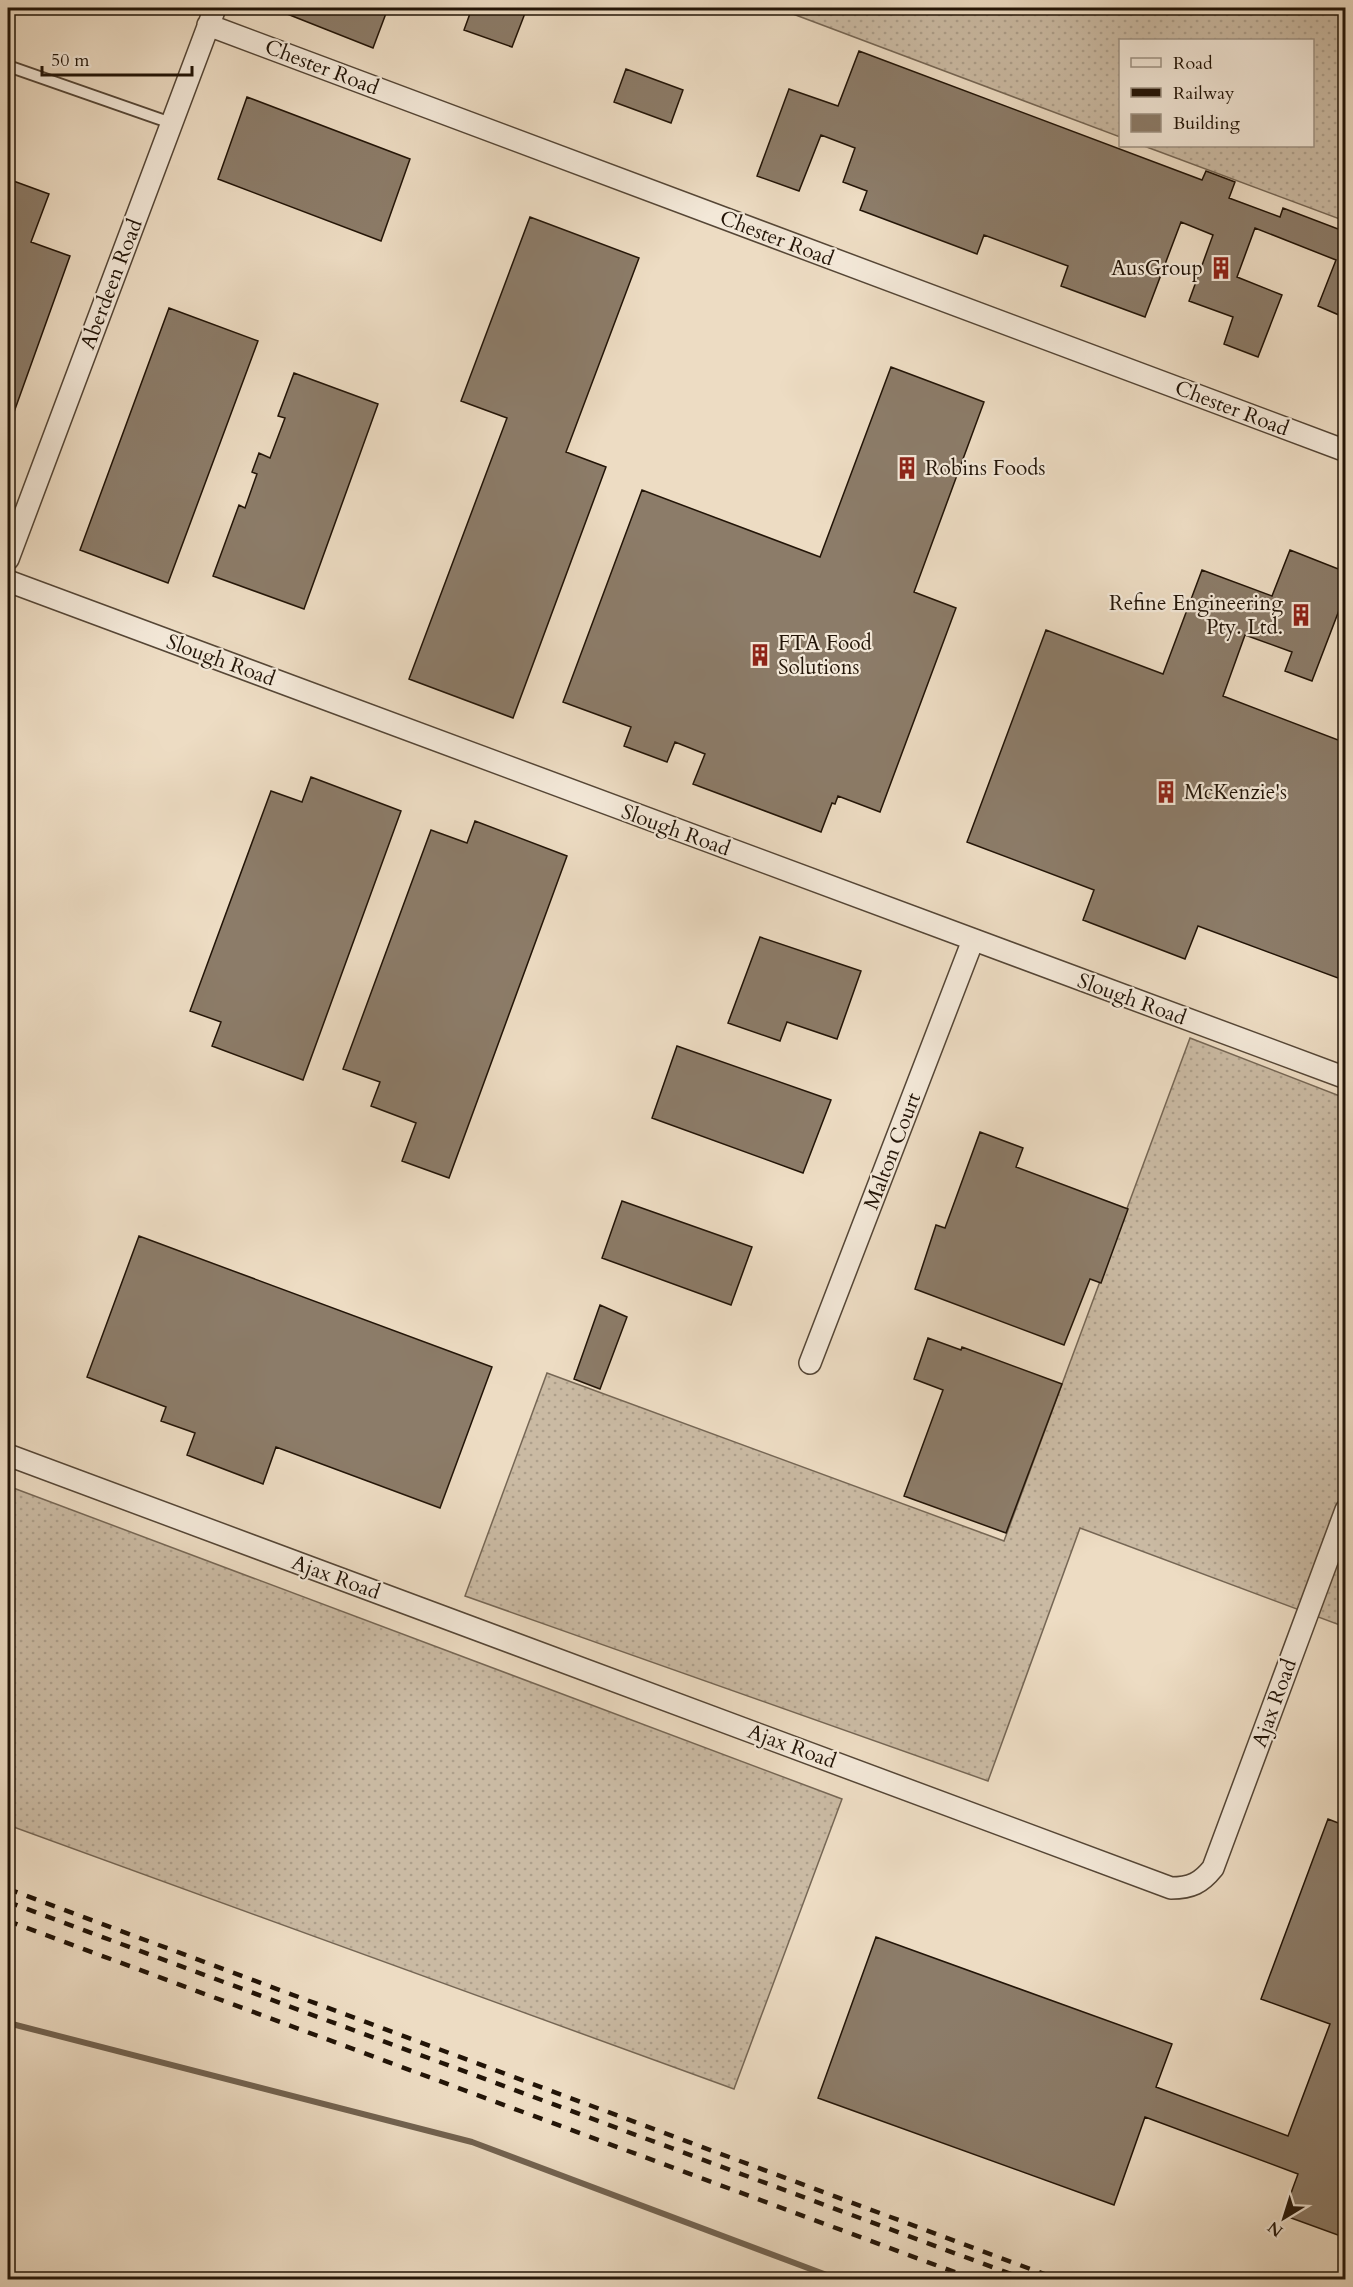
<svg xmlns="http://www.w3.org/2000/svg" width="1353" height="2287" viewBox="0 0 1353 2287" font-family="Cardo,serif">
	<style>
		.grass { fill: url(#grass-dots); stroke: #766755; stroke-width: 1.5 }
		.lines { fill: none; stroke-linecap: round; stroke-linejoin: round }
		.stream { stroke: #726351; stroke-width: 6 }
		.building { fill: #8c7c69; stroke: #221407; stroke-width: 1.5 }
		.service-casing { stroke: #554636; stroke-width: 14 }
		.minor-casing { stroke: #554636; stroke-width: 24 }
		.service { stroke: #f3e8d8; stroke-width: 10 }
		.minor { stroke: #f3e8d8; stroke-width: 21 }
		.rail { stroke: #221407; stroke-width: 4.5; stroke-dasharray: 10 10; stroke-linecap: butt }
		.labels { text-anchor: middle; stroke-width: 4.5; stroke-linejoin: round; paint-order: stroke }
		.street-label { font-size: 21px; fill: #221407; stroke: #f3e8d8 }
		.poi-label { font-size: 21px; fill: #221407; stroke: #f3e8d8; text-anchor: start }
	</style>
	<defs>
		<pattern id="grass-dots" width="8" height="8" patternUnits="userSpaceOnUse" patternTransform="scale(1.5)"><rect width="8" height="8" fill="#cabaa3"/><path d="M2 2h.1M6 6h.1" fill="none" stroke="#ad9f8b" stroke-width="1.8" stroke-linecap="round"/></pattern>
	</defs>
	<rect width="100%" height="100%" fill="#eddcc3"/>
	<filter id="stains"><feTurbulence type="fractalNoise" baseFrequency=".00333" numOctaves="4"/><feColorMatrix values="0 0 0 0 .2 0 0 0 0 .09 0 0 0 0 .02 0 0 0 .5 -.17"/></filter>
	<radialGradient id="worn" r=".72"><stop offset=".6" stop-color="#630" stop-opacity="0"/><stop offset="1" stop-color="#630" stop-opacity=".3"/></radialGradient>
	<path class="grass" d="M777,8H1345V221L1144,146H1312V40H1120V137Z
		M1190,1038L1345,1098V1627L1080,1528L988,1781L465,1596L547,1373L1004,1541Z
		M8,1486L842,1799L734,2089L8,1825Z"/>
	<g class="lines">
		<path class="stream" d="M8,2023L472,2142L840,2280"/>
	</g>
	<path class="building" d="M272,8H388L373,48Z
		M472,8H527L512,47L464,30Z
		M859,51L1202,180L1206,171L1235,182L1229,198L1280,217L1283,208L1346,232V318L1318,306L1336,260L1255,228L1237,277L1282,295L1258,357L1224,344L1233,317L1189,301L1213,235L1181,222L1145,317L1061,286L1068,266L984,235L977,254L860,210L867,191L843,182L855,148L821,135L799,191L757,176L789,89L838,106Z
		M626,69L683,90L671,123L614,102Z
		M247,97L410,159L381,241L218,179Z
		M8,179L49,194L31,242L70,256L9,426H8Z
		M530,217L639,258L566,452L606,467L513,718L409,679L507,418L461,401Z
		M169,308L258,341L168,583L80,550Z
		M891,367L984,402L914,592L956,608L880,812L838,796L835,804L832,803L821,832L693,784L705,754L675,742L667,762L624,746L631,727L563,702L642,490L820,557Z
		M294,373L378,404L304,609L213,576L239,505L245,508L257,474L252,472L259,453L270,458L285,418L278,416Z
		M1290,550L1346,572V592L1312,681L1285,671L1292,652L1245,635L1223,696L1346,743V981L1198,926L1185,959L1083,920L1094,890L967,842L1046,630L1163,674L1202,570L1272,596Z
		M311,777L401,811L303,1080L212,1046L221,1022L190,1011L271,791L302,802Z
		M475,821L567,856L449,1178L402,1161L416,1123L371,1106L380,1082L343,1069L431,830L467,843Z
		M760,937L861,971L837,1039L787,1022L780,1041L728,1023Z
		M677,1046L831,1100L803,1173L652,1118Z
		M980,1132L1023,1148L1016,1167L1128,1209L1101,1283L1090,1279L1064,1345L915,1289L936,1225L945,1228Z
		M622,1201L752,1247L731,1305L602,1258Z
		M139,1236L492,1367L440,1508L276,1447L263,1484L187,1455L195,1433L161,1421L166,1407L87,1377Z
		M600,1305L627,1317L600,1389L574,1379Z
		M928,1338L961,1350L962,1347L1062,1384L1006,1533L904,1496L943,1390L914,1379Z
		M1328,1819L1346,1826V2238L1283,2215L1298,2174L1145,2117L1114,2205L818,2098L876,1937L1172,2044L1156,2087L1288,2136L1330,2024L1261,1999Z"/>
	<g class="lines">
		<g class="service-casing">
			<path id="service" d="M8,66L171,123"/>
		</g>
		<g class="minor-casing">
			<path id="minor" d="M208,25L1346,451
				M8,559L215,8
				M8,581L1346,1078
				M810,1363L973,940
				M8,1455L1171,1888C1191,1888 1201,1883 1213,1868L1346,1510"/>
		</g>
		<use href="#service" class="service"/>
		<use href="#minor" class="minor"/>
		<path class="rail" d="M8,1889L1060,2280
			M8,1902L1027,2280
			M8,1921L976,2280"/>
	</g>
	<defs>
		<g id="building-bare" transform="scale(1.8)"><path d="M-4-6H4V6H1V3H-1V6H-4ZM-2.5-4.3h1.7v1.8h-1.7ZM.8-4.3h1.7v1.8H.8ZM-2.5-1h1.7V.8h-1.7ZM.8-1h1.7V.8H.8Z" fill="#8f2418" stroke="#f3e8d8" stroke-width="2.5" paint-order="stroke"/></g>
	</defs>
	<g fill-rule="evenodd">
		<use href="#building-bare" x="1221" y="268"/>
		<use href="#building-bare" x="907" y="468"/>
		<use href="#building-bare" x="1301" y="615"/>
		<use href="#building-bare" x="760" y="655"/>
		<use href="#building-bare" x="1166" y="792"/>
	</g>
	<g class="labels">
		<g class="street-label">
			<text transform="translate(322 67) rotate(21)" y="7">Chester Road</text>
			<text transform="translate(777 238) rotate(21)" y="7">Chester Road</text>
			<text transform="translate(111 284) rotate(-69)" y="7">Aberdeen Road</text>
			<text transform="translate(1232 408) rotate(21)" y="7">Chester Road</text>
			<text transform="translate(221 660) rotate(20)" y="7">Slough Road</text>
			<text transform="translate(676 830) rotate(20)" y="7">Slough Road</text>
			<text transform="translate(1132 999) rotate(20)" y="7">Slough Road</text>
			<text transform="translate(892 1151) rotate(-69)" y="7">Malton Court</text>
			<text transform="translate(336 1577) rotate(20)" y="7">Ajax Road</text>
			<text transform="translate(1274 1703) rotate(-70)" y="7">Ajax Road</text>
			<text transform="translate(792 1746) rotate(20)" y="7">Ajax Road</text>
		</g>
		<g class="poi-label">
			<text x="1203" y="275" text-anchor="end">AusGroup</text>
			<text x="925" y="475">Robins Foods</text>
			<text x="1283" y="610" text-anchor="end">Refine Engineering<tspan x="1283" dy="24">Pty. Ltd.</tspan></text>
			<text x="778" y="650">FTA Food<tspan x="778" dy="24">Solutions</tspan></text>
			<text x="1184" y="799">McKenzie's</text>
		</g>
	</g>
	<rect width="1353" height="2287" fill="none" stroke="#eddcc3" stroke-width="30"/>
	<rect x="9" y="9" width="1335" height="2269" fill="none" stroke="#221407" stroke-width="3"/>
	<rect x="15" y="15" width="1323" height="2257" fill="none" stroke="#221407" stroke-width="1.5"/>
	<rect x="1119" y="39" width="195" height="108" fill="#f3e8d8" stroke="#9f9384" stroke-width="1.5"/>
	<rect x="1131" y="58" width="30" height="9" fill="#f3e8d8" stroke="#9f9384" stroke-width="1.5"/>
	<text x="1173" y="69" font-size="18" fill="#221407">Road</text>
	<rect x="1131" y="88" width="30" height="9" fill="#221407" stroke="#9f9384" stroke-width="1.5"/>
	<text x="1173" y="99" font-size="18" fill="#221407">Railway</text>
	<rect x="1131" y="114" width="30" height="18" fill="#8c7c69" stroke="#9f9384" stroke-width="1.5"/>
	<text x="1173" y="129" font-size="18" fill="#221407">Building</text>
	<g transform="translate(1284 2218) rotate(218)" stroke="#f3e8d8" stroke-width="4.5" paint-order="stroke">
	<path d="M0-4.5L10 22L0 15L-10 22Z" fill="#221407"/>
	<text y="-9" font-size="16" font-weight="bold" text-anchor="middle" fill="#221407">N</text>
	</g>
	<path d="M42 66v9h150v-9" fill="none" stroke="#221407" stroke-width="3"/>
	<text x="51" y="66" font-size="18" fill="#221407" stroke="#f3e8d8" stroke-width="4.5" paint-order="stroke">50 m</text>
	<rect width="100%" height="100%" filter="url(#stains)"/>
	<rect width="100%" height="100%" fill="url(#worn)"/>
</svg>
